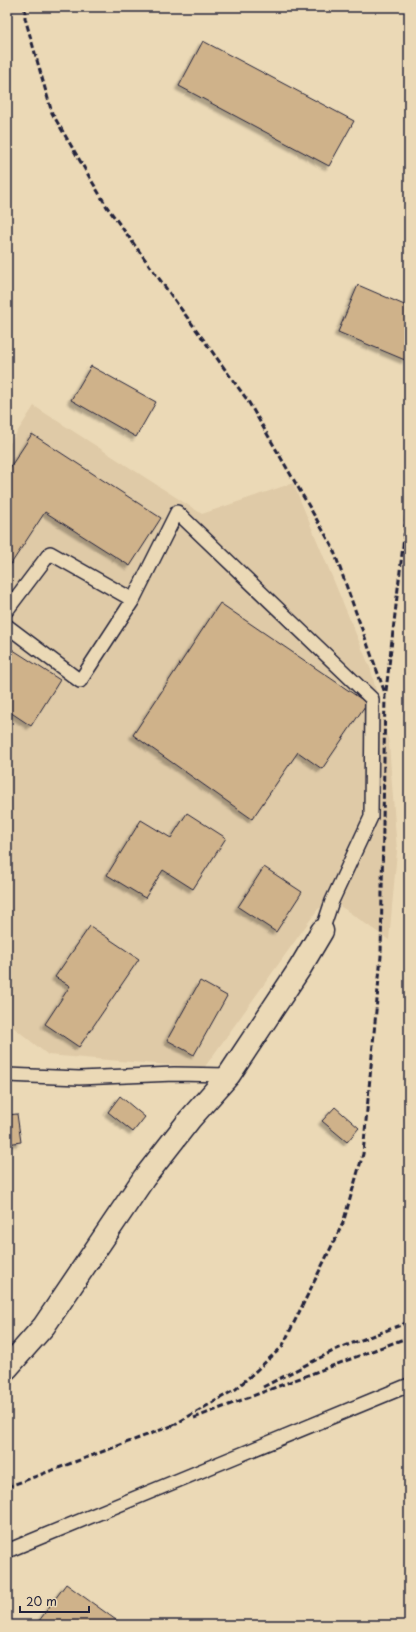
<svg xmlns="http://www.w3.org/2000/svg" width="416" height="1632" viewBox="0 0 416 1632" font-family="'Playpen Sans',sans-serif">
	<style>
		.built { fill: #dfcaa7 }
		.building { fill: #cfb28a; stroke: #22223b; filter: url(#shadow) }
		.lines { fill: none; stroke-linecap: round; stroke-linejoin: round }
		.service-casing { stroke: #22223b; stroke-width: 16 }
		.minor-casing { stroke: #22223b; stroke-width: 25 }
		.service { stroke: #ebd9b6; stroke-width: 13 }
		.minor { stroke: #ebd9b6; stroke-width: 22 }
		.rail { stroke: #22223b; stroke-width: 3; stroke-dasharray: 6 3; stroke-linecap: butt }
	</style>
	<defs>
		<filter id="shadow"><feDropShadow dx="-3.5" dy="3.5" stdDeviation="1" flood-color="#0004"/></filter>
	</defs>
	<rect width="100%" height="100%" fill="#ebd9b6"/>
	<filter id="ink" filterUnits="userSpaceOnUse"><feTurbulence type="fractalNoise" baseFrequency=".025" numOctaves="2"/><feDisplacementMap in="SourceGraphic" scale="8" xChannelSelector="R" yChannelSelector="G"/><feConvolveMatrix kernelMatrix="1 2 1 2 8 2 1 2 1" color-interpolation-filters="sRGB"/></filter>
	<g filter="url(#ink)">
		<path class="built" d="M34,406L202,514L293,483L371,670L389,744L397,851L389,940L333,901L318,909L204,1068L48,1055L7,1022V448Z"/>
		<path class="building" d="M203,41L354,121L329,166L179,86Z
			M358,285L409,307V351L405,360L338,332Z
			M91,366L156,402L136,437L71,400Z
			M32,434L161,518L130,566L45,512L7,570V472Z
			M220,603L367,703L322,769L298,752L252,819L133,735Z
			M7,646L60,680L31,726L7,710Z
			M187,813L226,838L193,889L163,870L145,898L107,875L141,820L171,838Z
			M264,867L302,892L276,932L238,907Z
			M90,926L139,959L79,1047L45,1024L70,986L55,977Z
			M200,981L227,996L194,1055L167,1040Z
			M120,1096L145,1117L133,1132L108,1112Z
			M335,1107L359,1128L347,1142L322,1121Z
			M17,1114L21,1142L7,1144V1115Z
			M66,1584L123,1625H45L39,1621Z"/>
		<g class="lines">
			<g class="service-casing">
				<path id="service" d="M7,610L50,553L133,600
					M7,626L80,681L133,600L177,512L372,699L371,817L332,901L322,931
					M7,1075L79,1078L174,1074L229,1075
					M7,1551L409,1385"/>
			</g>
			<g class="minor-casing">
				<path id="minor" d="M7,1368L44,1326L144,1178L190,1119L229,1075L300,968L322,931"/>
			</g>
			<use href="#service" class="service"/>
			<use href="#minor" class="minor"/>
			<path class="rail" d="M25,7V18L52,113L107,207L248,401L332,546L385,693L381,956L363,1154L343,1223L282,1347L236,1389L172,1426
				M386,691L409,494
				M263,1387L337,1349L409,1322
				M194,1418L409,1337
				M7,1487L177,1424"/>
		</g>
	</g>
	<rect width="416" height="1632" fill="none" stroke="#ebd9b6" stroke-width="24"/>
	<rect x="12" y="12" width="392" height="1608" fill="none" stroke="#22223b" stroke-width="1.5" filter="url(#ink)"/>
	<path d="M20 1606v6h69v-6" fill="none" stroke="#22223b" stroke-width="2"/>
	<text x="26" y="1606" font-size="12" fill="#22223b" stroke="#ebd9b6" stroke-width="3" paint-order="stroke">20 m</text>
</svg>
